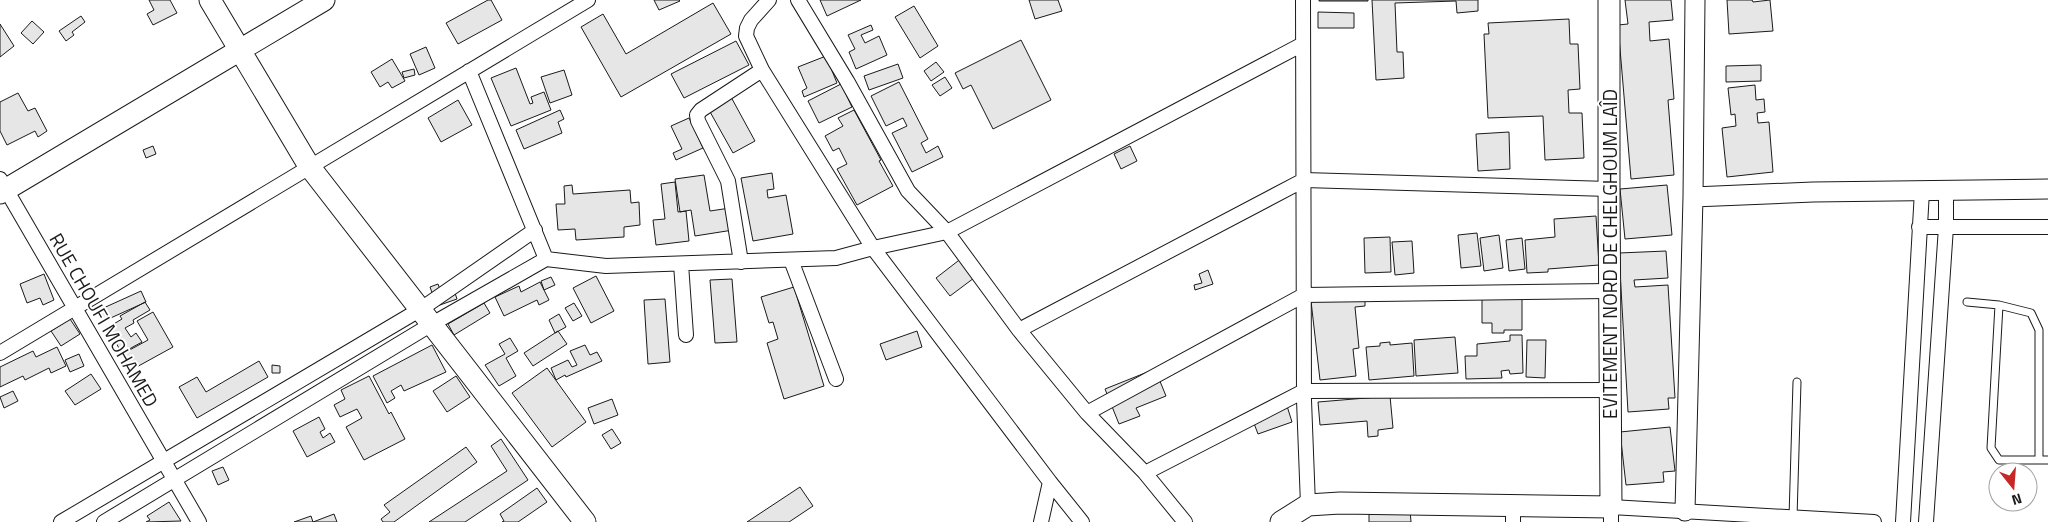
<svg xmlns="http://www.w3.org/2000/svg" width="2048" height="522" viewBox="0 0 2048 522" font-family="'Titillium Web',sans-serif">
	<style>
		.building { fill: #e6e6e6; stroke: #1a1a1a }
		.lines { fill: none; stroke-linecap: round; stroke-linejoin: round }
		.lane-casing { stroke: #1a1a1a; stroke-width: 9 }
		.street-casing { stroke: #1a1a1a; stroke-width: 16 }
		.secondary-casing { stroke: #1a1a1a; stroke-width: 21 }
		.primary-casing { stroke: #1a1a1a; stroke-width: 23 }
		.lane { stroke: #fff; stroke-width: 7 }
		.street { stroke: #fff; stroke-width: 14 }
		.secondary { stroke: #fff; stroke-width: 19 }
		.primary { stroke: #fff; stroke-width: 21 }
		.labels { text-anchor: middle; stroke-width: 4; stroke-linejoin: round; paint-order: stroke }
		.street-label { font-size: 19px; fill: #1a1a1a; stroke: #fff }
	</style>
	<rect width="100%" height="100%" fill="#fff"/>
	<path class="building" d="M149,0H170L177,13L153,25L147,14L154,10Z
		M488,0H491L502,20L458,44L446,23Z
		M654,0H679L680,1L659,10Z
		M820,0H861L827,16Z
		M1029,0H1058L1062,11L1035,19Z
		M1319,0H1368V1H1319Z
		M1372,0H1478V11L1457,13L1456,1L1395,3L1397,52H1403L1404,78L1376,80Z
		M1625,0H1671L1673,20L1649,22L1650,41L1669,39L1674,99L1668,100L1674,175L1631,179L1618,25L1628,24Z
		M1727,0H1752L1753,2L1770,0L1773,31L1729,34Z
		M713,3L731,34L621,97L581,27L603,14L626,54Z
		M914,6L938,46L920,58L895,17Z
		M1318,12L1354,13V28H1318Z
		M81,16L85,22L72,32L74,35L66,41L59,31Z
		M1569,19L1570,44H1578L1580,89L1568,90L1569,113H1582L1584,158L1545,160L1543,116L1488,118L1484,34H1489L1488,23Z
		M32,21L44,32L33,44L21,33Z
		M0,24L14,46L0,57Z
		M871,25L873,30L861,35L865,43L879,36L887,55L856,69L849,52L855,49L848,35Z
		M1021,40L1051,100L993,129L971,85L963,89L955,73Z
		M736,41L749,65L684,98L671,74Z
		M426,47L435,68L419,75L410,54Z
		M826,56L837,83L804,97L802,91L807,88L798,67Z
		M392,59L405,81L392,88L388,82L380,87L371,72Z
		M936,62L944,72L931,81L924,71Z
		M898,64L903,78L869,90L864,76Z
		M1761,65V81L1726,82V66Z
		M516,68L530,104L533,103L531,97L544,92L551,110L511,126L491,78Z
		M414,69L415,75L404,78L402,72Z
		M564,70L572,95L550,103L541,77Z
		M945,77L952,88L940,96L932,85Z
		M899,82L928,139L921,143L926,153L938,146L943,157L912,172L892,133L907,126L903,118L886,126L871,96Z
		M841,84L852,107L819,123L808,101Z
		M1755,85L1756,100L1764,99L1765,112L1757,113L1758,123L1769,122L1773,172L1727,177L1722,128L1736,126L1735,114L1731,115L1728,88Z
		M18,93L28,111L35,108L47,131L38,137L35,131L7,145L0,131V102Z
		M731,97L755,141L733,153L709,110Z
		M458,100L472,125L441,142L428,118Z
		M560,110L564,119L558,122L562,133L524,149L516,130Z
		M854,110L881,160L879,161L893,186L857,205L837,169L847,164L839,148L833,151L825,136L843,126L838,118Z
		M689,118L703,148L676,160L673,153L682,149L671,126Z
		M1509,132L1510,169L1478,171L1476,134Z
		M153,146L156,154L146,158L143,150Z
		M1130,146L1137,161L1121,169L1114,154Z
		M772,173L774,189L767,190L768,198L786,195L793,234L753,241L741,178Z
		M704,175L710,211L730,208L733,230L695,236L691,210L680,212L675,179Z
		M675,182L678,212L686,211L689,241L656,245L653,220L665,219L661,184Z
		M572,185L573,194L630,190L631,203L639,202L640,225L624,227V237L576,240L575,229L558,230L556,204H565L564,186Z
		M1667,185L1672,235L1625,239L1620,189Z
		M1596,216L1599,265L1548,269V272L1527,273L1525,240L1555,237L1554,219Z
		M1477,233L1481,266L1461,268L1458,235Z
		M1499,235L1503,268L1484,271L1480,238Z
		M1390,237L1391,272L1365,273L1364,238Z
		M1522,238L1525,269L1509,271L1506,240Z
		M1412,241L1414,273L1395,275L1392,242Z
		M1666,251L1668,278L1634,280L1635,287L1668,285L1675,398H1668L1669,409L1628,412L1619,253Z
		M967,254L982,272L950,296L936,278Z
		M1208,270L1213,284L1195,290L1194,285L1202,283L1199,274Z
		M44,274L54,300L43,305L40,298L27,303L20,284Z
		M596,276L614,311L591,323L573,288Z
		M551,277L555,285L544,290L541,281Z
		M732,279L737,342L715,343L710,280Z
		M540,282L549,300L539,305L537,300L504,316L495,297L519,286L521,292Z
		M438,284L441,292L454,290L457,299L437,306L430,287Z
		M794,287L824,386L784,399L767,343L778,339L773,322L769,323L761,297Z
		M141,291L146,302L104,321L99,310Z
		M1365,297V306L1355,307L1359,348L1353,349L1356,376L1320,380L1311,301Z
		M1482,297H1522V330H1504V333H1492V323H1482Z
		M665,299L670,362L648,364L644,300Z
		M145,302L150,310L133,320L134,323L125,328L131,337L136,333L142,342L122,353L107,328L122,319L120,316Z
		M484,303L490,313L454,335L448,324Z
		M574,303L582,316L573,321L565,308Z
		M153,312L173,347L133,369L124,353L148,340L137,321Z
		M559,314L566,327L555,333L549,320Z
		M70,319L80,334L61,346L51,331Z
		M558,331L567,344L533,366L524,353Z
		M917,331L922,347L886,360L880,344Z
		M1510,335H1522L1523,373L1510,374L1509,370L1501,371L1502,378L1466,379L1465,356H1477V344L1510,341Z
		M1455,337L1458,373L1416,376L1414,340Z
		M510,338L518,351L506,358L516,376L499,386L485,365L505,354L499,344Z
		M1527,340H1546L1545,378L1526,377Z
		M1390,342V345L1412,343L1414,376L1369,380L1366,347L1380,346V343Z
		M432,345L446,372L404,391L401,385L391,391L395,398L387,403L373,376Z
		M585,345L590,355L597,352L602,361L566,377L565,375L556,380L551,368L568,360L572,367L577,365L570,351Z
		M57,347L66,366L51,373L49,368L25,380L23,376L0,387V367L33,351L36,357Z
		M79,354L84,366L70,372L65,360Z
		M259,361L268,377L197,418L179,387L197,377L206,392Z
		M272,365L280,366V373H272Z
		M547,368L586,422L552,447L512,393Z
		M1155,369L1166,396L1136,408L1140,416L1119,424L1105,389Z
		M91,374L101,389L75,405L65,391Z
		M369,376L389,414L391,412L405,439L364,460L346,427L362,418L357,409L340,417L334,405L345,399L341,390Z
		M456,376L470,397L447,412L433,391Z
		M13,391L18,401L4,408L0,397Z
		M1390,396L1393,428L1378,430V436L1368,437L1367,421L1320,425L1318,402Z
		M612,399L618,415L594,424L588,408Z
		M1287,406L1292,422L1258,434L1252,418Z
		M319,417L325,429L320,432L323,438L330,433L335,442L307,457L293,431Z
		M1670,427L1675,471L1663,472L1664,482L1626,485L1620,432Z
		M612,429L621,443L611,449L602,435Z
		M501,439L528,480L465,522H429L507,471L491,446Z
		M466,447L477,462L394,522H383L381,519L390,512L384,505Z
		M223,467L229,480L218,485L212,471Z
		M800,487L813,506L789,522H747Z
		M537,488L547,502L518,522H502L504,521L500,514Z
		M169,502L181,521L146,522L150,520L147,516Z
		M1410,510L1411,522H1369V514Z
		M334,514L337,522H294L311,516L313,522Z"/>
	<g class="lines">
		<g class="lane-casing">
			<path id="lane" d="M1967,302L1999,305L2031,313L2039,330V460
				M1999,305L1991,448L1999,460H2048
				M1793,518L1797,382"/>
		</g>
		<g class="street-casing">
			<path id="street" d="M769,0L751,20L747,28L746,36L762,70L873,248L1050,482L1082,522
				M798,0L847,81L908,191L947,232L1019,330L1087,413L1145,473L1185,522
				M1303,0L1304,400L1308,505
				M469,71L546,259
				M0,179L199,522
				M1919,227H2048
				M791,260L836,379
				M741,262L728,181L698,121L697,115L701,110L762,70
				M681,264L686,335
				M1019,330L1304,180L1609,189
				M0,353L588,0
				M1087,413L1304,295L1609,291
				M1145,473L1304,391L1610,390
				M61,522L421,309L535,230
				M104,522L432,324L546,259L606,266L836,258L873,248L947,232L1303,44
				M1041,522L1050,482
				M1513,522V506
				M1611,522V507L1874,522
				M1903,522L1922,191
				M1926,522L1946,227V190"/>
		</g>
		<g class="secondary-casing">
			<path id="secondary" d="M1693,197L1813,192L2048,189
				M1685,511L1693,197L1695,0"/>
		</g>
		<g class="primary-casing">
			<path id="primary" d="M210,0L309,166L585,522
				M0,193L324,0
				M1281,522L1308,505L1340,503L1611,507L1609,189V0"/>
		</g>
		<use href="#lane" class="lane"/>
		<use href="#street" class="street"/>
		<use href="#secondary" class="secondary"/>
		<use href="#primary" class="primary"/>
	</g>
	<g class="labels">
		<g class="street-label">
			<text transform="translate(1610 254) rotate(-90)" y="7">EVITEMENT NORD DE CHELGHOUM LAÎD</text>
			<text transform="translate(104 320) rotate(60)" y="7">RUE CHOUFI MOHAMED</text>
		</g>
	</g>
	<g transform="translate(2013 487) rotate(163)"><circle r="24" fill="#ffffff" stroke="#a3a3a3"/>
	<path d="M0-4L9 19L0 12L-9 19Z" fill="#c62828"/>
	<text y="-8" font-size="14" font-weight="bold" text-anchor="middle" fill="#1a1a1a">N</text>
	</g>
</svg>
